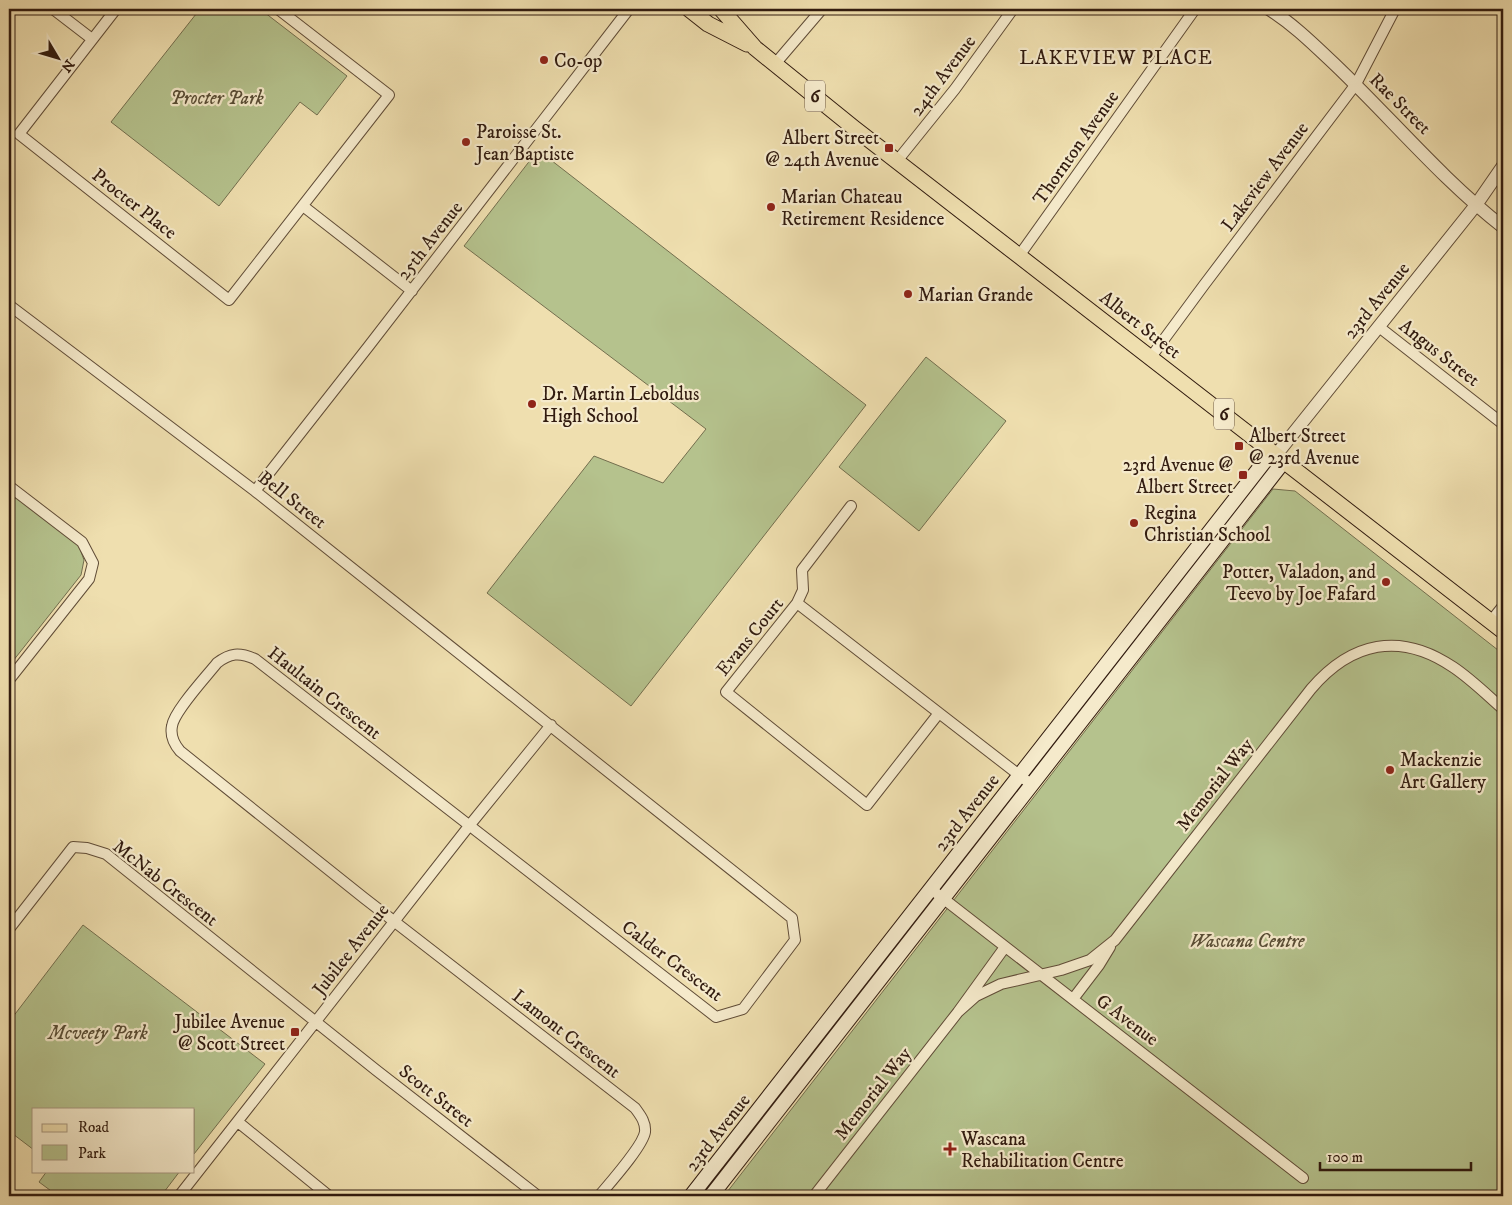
<svg xmlns="http://www.w3.org/2000/svg" width="1512" height="1205" viewBox="0 0 1512 1205" font-family="'IM FELL DW Pica',serif">
	<style>
		.green { fill: #b5c28d; stroke: #736e4e }
		.lines { fill: none; stroke-linecap: round; stroke-linejoin: round }
		.minor-casing { stroke: #604c37; stroke-width: 12 }
		.tertiary-casing { stroke: #604c37; stroke-width: 14 }
		.secondary-casing { stroke: #311b0f; stroke-width: 16 }
		.primary-casing { stroke: #311b0f; stroke-width: 17 }
		.minor { stroke: #f5eacb; stroke-width: 10 }
		.tertiary { stroke: #f5eacb; stroke-width: 12 }
		.secondary { stroke: #f5eacb; stroke-width: 14 }
		.primary { stroke: #efdfaf; stroke-width: 15 }
		.poi-dot { fill: #8f2418; stroke: #f5eacb; stroke-width: 2 }
		.labels { text-anchor: middle; stroke-width: 4.5; stroke-linejoin: round; paint-order: stroke }
		.shield { fill: #f5eacb; stroke: #6c5947; stroke-width: 1 }
		.shield-label { font-size: 18px; font-weight: bold; fill: #311b0f }
		.poi-label { font-size: 19px; fill: #311b0f; stroke: #f5eacb; text-anchor: start }
		.street-label { font-size: 19px; fill: #311b0f; stroke: #f5eacb }
		.park-label { font-size: 19px; font-style: italic; fill: #594d35; stroke: #f5eacb }
		.neighbourhood-label { font-size: 20px; letter-spacing: 1px; fill: #311b0f; stroke: #f5eacb }
	</style>
	<rect width="100%" height="100%" fill="#efdfaf"/>
	<filter id="stains"><feTurbulence type="fractalNoise" baseFrequency=".004" numOctaves="4"/><feColorMatrix values="0 0 0 0 .2 0 0 0 0 .09 0 0 0 0 .02 0 0 0 .5 -.17"/></filter>
	<radialGradient id="worn" r=".72"><stop offset=".6" stop-color="#630" stop-opacity="0"/><stop offset="1" stop-color="#630" stop-opacity=".3"/></radialGradient>
	<path class="green" d="M200,9H260L347,76L317,115L300,102L219,206L111,122Z
		M538,150L866,405L631,706L487,593L594,456L663,483L706,429L464,246Z
		M926,357L1006,421L919,531L839,467Z
		M1273,489L1295,491L1503,654V1196H724Z
		M12,498H18L79,546L84,560L81,575L9,666V499Z
		M83,925L265,1064L194,1154V1109H34V1150L9,1131V1022Z
		M47,1171H180L161,1196H58L39,1182Z"/>
	<g class="lines">
		<g class="minor-casing">
			<path id="minor" d="M53,9L92,39
				M116,9L19,134L229,300L389,95L278,9
				M775,64L822,9
				M897,161L955,89L1013,9
				M303,206L412,291
				M1019,256L1195,9
				M9,305L255,491L792,918L795,940L743,1009L716,1017L255,659C239,652 230,653 217,663C206,677 174,711 172,726C170,736 174,744 180,751L364,898L635,1108C640,1115 646,1122 645,1132C643,1146 609,1184 599,1196
				M1379,327L1503,424
				M1151,357L1204,285L1356,84L1395,9
				M9,486L82,542L93,563L89,579L9,680
				M255,491L368,347L629,9
				M851,506L802,570L803,590L797,603L726,692L867,805L939,713
				M797,603L1032,785
				M1491,621L1503,606
				M931,889L1303,1178
				M9,929L73,847L87,848L106,854L376,1070L538,1196
				M1073,999L1099,965L1110,947
				M958,1012L976,996L1001,984L1061,970L1090,960L1115,940L1311,689C1351,642 1400,631 1453,667C1471,679 1487,695 1503,709
				M238,1122L329,1196
				M179,1196L469,826L551,725
				M814,1196L958,1012L1005,947"/>
		</g>
		<g class="tertiary-casing">
			<path id="tertiary" d="M1269,9C1291,23 1309,40 1328,58C1387,113 1439,177 1503,227
				M1276,455L1476,205L1503,166"/>
		</g>
		<g class="secondary-casing">
			<path id="secondary" d="M691,1196L1272,452
				M711,1196L1284,461"/>
		</g>
		<g class="primary-casing">
			<path id="primary" d="M689,9L708,24L747,44
				M721,9L755,48L854,128L1503,631"/>
		</g>
		<use href="#minor" class="minor"/>
		<use href="#tertiary" class="tertiary"/>
		<use href="#secondary" class="secondary"/>
		<use href="#primary" class="primary"/>
	</g>
	<g class="poi-dot">
		<circle cx="544" cy="60" r="5"/>
		<circle cx="466" cy="142" r="5"/>
		<rect x="884" y="143" width="10" height="10" rx="2.5"/>
		<circle cx="771" cy="207" r="5"/>
		<circle cx="908" cy="294" r="5"/>
		<circle cx="532" cy="404" r="5"/>
		<rect x="1234" y="441" width="10" height="10" rx="2.5"/>
		<rect x="1238" y="470" width="10" height="10" rx="2.5"/>
		<circle cx="1134" cy="523" r="5"/>
		<circle cx="1386" cy="582" r="5"/>
		<circle cx="1390" cy="770" r="5"/>
		<rect x="290" y="1027" width="10" height="10" rx="2.5"/>
		<path d="M947.5 1141.5h5v5h5v5h-5v5h-5v-5h-5v-5h5z"/>
	</g>
	<g class="labels">
		<g class="shield">
			<rect x="805" y="80.5" width="20" height="31" rx="4"/>
			<rect x="1214" y="398.5" width="20" height="31" rx="4"/>
		</g>
		<g class="shield-label">
			<text x="815" y="102">6</text>
			<text x="1224" y="420">6</text>
		</g>
		<g class="poi-label">
			<text x="554" y="67">Co-op</text>
			<text x="476" y="138">Paroisse St.<tspan x="476" dy="22">Jean Baptiste</tspan></text>
			<text x="879" y="144" text-anchor="end">Albert Street<tspan x="879" dy="22">@ 24th Avenue</tspan></text>
			<text x="781" y="203">Marian Chateau<tspan x="781" dy="22">Retirement Residence</tspan></text>
			<text x="918" y="301">Marian Grande</text>
			<text x="542" y="400">Dr. Martin Leboldus<tspan x="542" dy="22">High School</tspan></text>
			<text x="1249" y="442">Albert Street<tspan x="1249" dy="22">@ 23rd Avenue</tspan></text>
			<text x="1233" y="471" text-anchor="end">23rd Avenue @<tspan x="1233" dy="22">Albert Street</tspan></text>
			<text x="1144" y="519">Regina<tspan x="1144" dy="22">Christian School</tspan></text>
			<text x="1376" y="578" text-anchor="end">Potter, Valadon, and<tspan x="1376" dy="22">Teevo by Joe Fafard</tspan></text>
			<text x="1400" y="766">Mackenzie<tspan x="1400" dy="22">Art Gallery</tspan></text>
			<text x="285" y="1028" text-anchor="end">Jubilee Avenue<tspan x="285" dy="22">@ Scott Street</tspan></text>
			<text x="961" y="1145">Wascana<tspan x="961" dy="22">Rehabilitation Centre</tspan></text>
		</g>
		<g class="street-label">
			<text transform="translate(942 75) rotate(-53)" y="7">24th Avenue</text>
			<text transform="translate(1401 103) rotate(45)" y="7">Rae Street</text>
			<text transform="translate(1075 147) rotate(-55)" y="7">Thornton Avenue</text>
			<text transform="translate(1264 176) rotate(-53)" y="7">Lakeview Avenue</text>
			<text transform="translate(135 203) rotate(38)" y="7">Procter Place</text>
			<text transform="translate(429 240) rotate(-52)" y="7">25th Avenue</text>
			<text transform="translate(1376 300) rotate(-51)" y="7">23rd Avenue</text>
			<text transform="translate(1141 324) rotate(38)" y="7">Albert Street</text>
			<text transform="translate(1440 352) rotate(38)" y="7">Angus Street</text>
			<text transform="translate(293 499) rotate(38)" y="7">Bell Street</text>
			<text transform="translate(749 636) rotate(-51)" y="7">Evans Court</text>
			<text transform="translate(325 692) rotate(38)" y="7">Haultain Crescent</text>
			<text transform="translate(1214 784) rotate(-52)" y="7">Memorial Way</text>
			<text transform="translate(966 812) rotate(-52)" y="7">23rd Avenue</text>
			<text transform="translate(166 882) rotate(38)" y="7">McNab Crescent</text>
			<text transform="translate(350 949) rotate(-52)" y="7">Jubilee Avenue</text>
			<text transform="translate(673 960) rotate(37)" y="7">Calder Crescent</text>
			<text transform="translate(1128 1019) rotate(37)" y="7">G Avenue</text>
			<text transform="translate(567 1033) rotate(38)" y="7">Lamont Crescent</text>
			<text transform="translate(872 1093) rotate(-52)" y="7">Memorial Way</text>
			<text transform="translate(437 1095) rotate(38)" y="7">Scott Street</text>
			<text transform="translate(717 1132) rotate(-52)" y="7">23rd Avenue</text>
		</g>
		<g class="park-label">
			<text x="217" y="104">Procter Park</text>
			<text x="1247" y="947">Wascana Centre</text>
			<text x="98" y="1039">Mcveety Park</text>
		</g>
		<g class="neighbourhood-label">
			<text x="1116" y="64">LAKEVIEW PLACE</text>
		</g>
	</g>
	<rect width="1512" height="1205" fill="none" stroke="#efdfaf" stroke-width="30"/>
	<rect x="10" y="10" width="1492" height="1185" fill="none" stroke="#311b0f" stroke-width="2.5"/>
	<rect x="15" y="15" width="1482" height="1175" fill="none" stroke="#311b0f"/>
	<rect x="32" y="1108" width="162" height="65" fill="#f5eacb" stroke="#a79780"/>
	<rect x="42" y="1124" width="25" height="8" fill="#efdfaf" stroke="#a79780"/>
	<text x="78" y="1132" font-size="15" fill="#311b0f">Road</text>
	<rect x="42" y="1145" width="25" height="15" fill="#b5c28d" stroke="#a79780"/>
	<text x="78" y="1158" font-size="15" fill="#311b0f">Park</text>
	<g transform="translate(58 58) rotate(128)" stroke="#f5eacb" stroke-width="4" paint-order="stroke">
	<path d="M0-4L9 19L0 12L-9 19Z" fill="#311b0f"/>
	<text y="-8" font-size="14" font-weight="bold" text-anchor="middle" fill="#311b0f">N</text>
	</g>
	<path d="M1320 1162v8h151v-8" fill="none" stroke="#311b0f" stroke-width="2.5"/>
	<text x="1327" y="1162" font-size="15" fill="#311b0f" stroke="#f5eacb" stroke-width="4" paint-order="stroke">100 m</text>
	<rect width="100%" height="100%" filter="url(#stains)"/>
	<rect width="100%" height="100%" fill="url(#worn)"/>
</svg>
